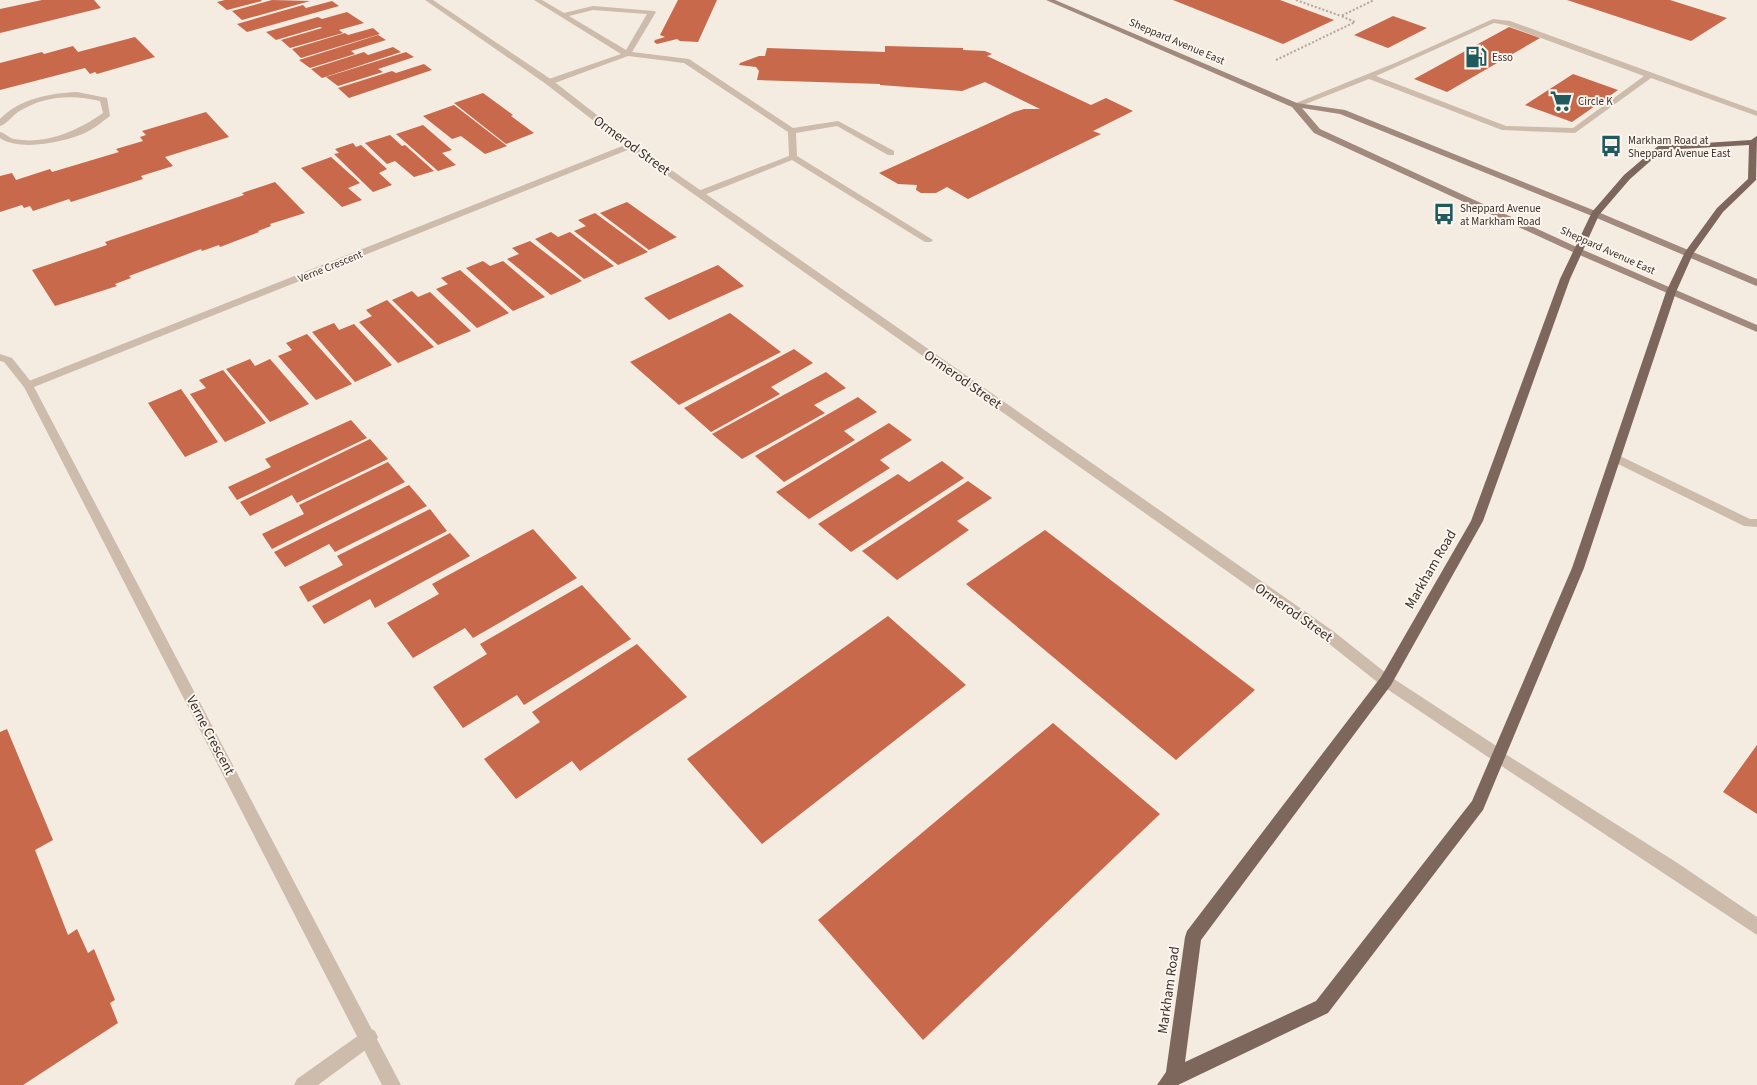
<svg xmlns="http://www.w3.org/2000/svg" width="1757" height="1085" viewBox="0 0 1757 1085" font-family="'Source Sans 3',sans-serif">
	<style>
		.building { fill: #c8694b }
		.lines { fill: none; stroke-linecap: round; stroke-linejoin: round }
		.path { stroke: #b9a596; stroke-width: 2; stroke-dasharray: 2 2; stroke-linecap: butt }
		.lane { fill: #cdbbac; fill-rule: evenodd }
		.street { fill: #cdbbac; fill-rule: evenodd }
		.secondary { fill: #a18a7d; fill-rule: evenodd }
		.primary { fill: #7d675c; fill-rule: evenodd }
		.labels { text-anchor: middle; stroke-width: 4; stroke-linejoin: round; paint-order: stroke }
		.far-street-label { font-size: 11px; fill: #3b302b; stroke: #fbf5ee }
		.far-poi-label { font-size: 11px; fill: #3b302b; stroke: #fbf5ee; text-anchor: start }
		.street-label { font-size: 14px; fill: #3b302b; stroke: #fbf5ee }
	</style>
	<rect width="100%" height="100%" fill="#f4ebe1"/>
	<path class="building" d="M42,0H94L101,8L0,33V9Z
		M225,0H261L262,1L227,10L217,2Z
		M272,0L310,1L242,20L232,11Z
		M678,0H717L698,42L680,41L677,39L657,44L654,42L655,40L665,37L660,35Z
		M1173,0H1280L1334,20L1283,44Z
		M1567,0H1670L1727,18L1691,41Z
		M332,1L339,6L247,32L237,24L303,5L306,8Z
		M347,12L364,23L339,30L343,33L290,48L281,40L322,28L320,27L276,40L266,32L318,17L322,19Z
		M1393,16L1427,28L1388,48L1354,35Z
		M1509,27L1540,38L1447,92L1414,79Z
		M373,28L380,34L301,58L292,49L345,33L348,35Z
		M378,35L386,40L351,51L355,54L310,68L299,60Z
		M135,37L155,57L97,74L95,72L90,74L85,68L0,90V63L42,52L44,54L73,46L78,52Z
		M885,46L963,48V50L985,51L992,54L987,56L1091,105L1106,98L1133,111L1093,131L1101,134L968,199L947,187L936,193H921L916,190L917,185L898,184L879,173L1014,112L1024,109H1040L985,82L962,91L880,85V84L757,80L759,71L756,67L739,65L740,63L759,56H765L767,48L885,52Z
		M393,47L401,52L322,78L311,69L364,52L368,55Z
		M406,52L414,57L378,69L383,72L338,86L326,77Z
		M424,64L432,70L349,98L338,88L392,71L396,73Z
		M1573,74L1618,90L1572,122L1525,105Z
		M483,93L513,115L511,116L534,133L506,144L454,103Z
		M454,105L507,146L485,154L461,136L452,139L423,116Z
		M206,112L229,137L165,157L173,166L141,176L143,179L71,202L69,199L33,211L30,206L24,208L22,205L0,212V176L12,173L16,180L50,169L52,172L119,152L116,149L143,141L140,137L146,135L142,131Z
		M423,125L452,150L442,153L456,165L438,171L396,134Z
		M390,135L402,146L405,145L434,171L414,177L395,161L387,164L365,143Z
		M353,143L356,147L361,145L387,169L379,173L392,185L373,192L334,154L339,153L335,149Z
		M331,157L360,183L348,188L362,200L342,207L301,168Z
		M275,182L305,213L270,224L271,226L258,231L259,232L220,247L219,245L202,251L201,249L129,276L131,278L115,284L117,286L55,306L32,270L107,245L105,242L244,195L242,193Z
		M627,202L675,236L677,237L649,250L600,213Z
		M595,213L648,252L618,265L574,231L586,226L578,220Z
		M551,232L558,237L570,232L614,266L584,279L535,239Z
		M530,241L582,281L551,295L507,259L519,254L512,248Z
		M483,261L490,266L503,261L545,297L513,311L466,268Z
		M718,265L744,286L669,320L644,298Z
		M460,270L509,313L477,328L436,289L448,284L441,278Z
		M412,291L418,297L430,292L471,331L438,345L392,300Z
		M387,300L434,347L398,363L359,322L372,316L366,310Z
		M730,313L781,352L679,405L630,362Z
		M334,323L339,330L354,324L392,365L355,382L312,332Z
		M307,334L352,384L316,400L278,356L292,350L286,343Z
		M794,349L813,363L771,387L780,394L711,432L684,408Z
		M250,359L255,366L270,359L309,404L270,422L226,369Z
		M223,370L266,423L225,442L190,394L206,388L199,380Z
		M826,372L846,388L814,405L825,413L742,459L712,434Z
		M181,389L218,442L185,457L148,403Z
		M858,397L877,412L844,431L855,440L784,482L755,456Z
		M351,420L367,438L237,500L228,487L271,467L265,459Z
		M889,423L912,440L880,460L890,468L809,519L776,492Z
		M370,439L388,459L297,503L292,495L250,516L240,502Z
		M942,461L964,478L851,552L818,524L898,474L909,482Z
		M388,462L405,482L272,549L262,534L304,514L299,505Z
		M968,481L992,498L957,521L969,530L897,580L862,551Z
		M409,485L427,506L335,552L329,544L285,567L274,552Z
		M430,509L447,531L308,602L299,587L343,565L337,556Z
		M533,529L577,578L473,638L465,628L413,658L387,623L439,594L432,584Z
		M1045,530L1255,690L1176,760L966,584Z
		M450,533L470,556L375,608L370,599L324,624L312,606Z
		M582,585L631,639L524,705L517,695L463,728L433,687L487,654L480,644Z
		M888,616L966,685L762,844L687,759Z
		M637,644L687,697L580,771L572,761L516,799L484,759L540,722L532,712Z
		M1053,723L1160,814L923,1040L818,920Z
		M7,729L53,840L35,850L68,935L77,929L88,953L94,949L115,1000L110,1003L118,1023L23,1085H0V732Z
		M1757,745V814L1723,792Z"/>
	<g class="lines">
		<path class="path" d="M1296,0L1341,16
			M1276,60L1355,22L1341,16L1374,0"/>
		<path class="lane" d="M534,0H542L564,13L593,6L654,11L656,12L632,52L689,59L793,128L838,121L894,151V155H888L837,126L796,133L797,156L933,240L931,242H925L792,160L704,195H698V191L789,156L788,132L684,63L628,56L552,84H546V80L621,54ZM593,10L647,14L626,50L569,16Z
			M1493,19L1510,21L1757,111V116L1651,78L1575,133L1502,130L1369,79L1298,107L1291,105L1395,63ZM1494,23L1506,25L1644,76L1573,128L1506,126L1376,76Z
			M77,92L107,98L110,116C103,121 95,128 87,132C66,142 20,152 0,138V132C5,133 9,138 14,139C46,145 77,131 103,113L100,101C72,94 43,96 18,112C12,116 7,124 0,126V119C19,99 50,93 77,92Z
			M0,354L12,358L32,383L33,385L32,387H24L4,362L0,361Z
			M1616,454L1750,519H1757V527L1744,526L1612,461L1610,458Z
			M1499,750L1679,864L1757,917V935L1494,761L1492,756L1494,751Z
			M369,1028L375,1031L378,1037L375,1043L318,1085H294L297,1079Z"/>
		<path class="street" d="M425,0H433L552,80L634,144L1333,631L1391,677L1504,751L1506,756L1504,761L1499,762L1494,761L1381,685L1323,639L630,149L34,387L401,1085H382L23,385L24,383L625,145L546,84Z"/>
		<path class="secondary" d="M1046,0H1055L1297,103L1345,110L1598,212L1757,279V286L1754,285L1592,216L1340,114L1302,108L1320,129L1581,249L1757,325V332L1575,253L1314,133L1292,107Z"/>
		<path class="primary" d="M1757,136L1756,180L1723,212L1693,254L1676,292L1584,568L1483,810L1328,1013L1178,1085H1157L1166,1072L1185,937L1187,931L1381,677L1471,521L1560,279L1592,212L1624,175L1658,146L1751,140ZM1749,145L1748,179L1717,208L1685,252L1666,292L1572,568L1472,801L1316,1001L1185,1062L1201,940L1391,685L1483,521L1570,279L1599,215L1630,179L1663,150Z"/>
	</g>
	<defs>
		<g id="fuel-bare" transform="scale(1.725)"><path d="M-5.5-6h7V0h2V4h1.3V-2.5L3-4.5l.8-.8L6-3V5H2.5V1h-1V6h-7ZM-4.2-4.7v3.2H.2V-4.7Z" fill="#1f5a5e" stroke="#fbf5ee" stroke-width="2.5" paint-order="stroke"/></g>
		<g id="supermarket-bare" transform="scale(1.725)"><path d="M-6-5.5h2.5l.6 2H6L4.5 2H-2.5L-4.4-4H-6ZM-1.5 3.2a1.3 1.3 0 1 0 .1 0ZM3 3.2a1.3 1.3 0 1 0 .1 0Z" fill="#1f5a5e" stroke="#fbf5ee" stroke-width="2.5" paint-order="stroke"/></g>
		<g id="bus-bare" transform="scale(1.725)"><path d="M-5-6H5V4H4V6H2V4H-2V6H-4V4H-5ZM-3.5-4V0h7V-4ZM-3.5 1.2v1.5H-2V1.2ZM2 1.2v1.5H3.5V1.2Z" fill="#1f5a5e" stroke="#fbf5ee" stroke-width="2.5" paint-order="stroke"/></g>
	</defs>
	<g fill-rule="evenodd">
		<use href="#fuel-bare" x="1476" y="57"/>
		<use href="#supermarket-bare" x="1561" y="101"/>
		<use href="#bus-bare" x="1611" y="146"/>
		<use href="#bus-bare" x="1444" y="214"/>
	</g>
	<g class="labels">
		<g class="far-street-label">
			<text transform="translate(1177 41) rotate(23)" y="4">Sheppard Avenue East</text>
			<text transform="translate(1608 250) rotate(24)" y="4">Sheppard Avenue East</text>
			<text transform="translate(330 266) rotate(-22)" y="4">Verne Crescent</text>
		</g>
		<g class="far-poi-label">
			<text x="1492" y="61">Esso</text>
			<text x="1578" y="105">Circle K</text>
			<text x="1628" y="144">Markham Road at<tspan x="1628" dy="13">Sheppard Avenue East</tspan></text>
			<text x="1460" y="212">Sheppard Avenue<tspan x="1460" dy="13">at Markham Road</tspan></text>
		</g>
		<g class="street-label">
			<text transform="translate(632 145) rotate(36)" y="5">Ormerod Street</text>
			<text transform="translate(963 379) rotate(35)" y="5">Ormerod Street</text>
			<text transform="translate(1430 569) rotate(-60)" y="5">Markham Road</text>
			<text transform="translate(1294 612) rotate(35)" y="5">Ormerod Street</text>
			<text transform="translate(211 735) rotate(62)" y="5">Verne Crescent</text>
			<text transform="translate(1168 990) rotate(-82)" y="5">Markham Road</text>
		</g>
	</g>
</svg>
